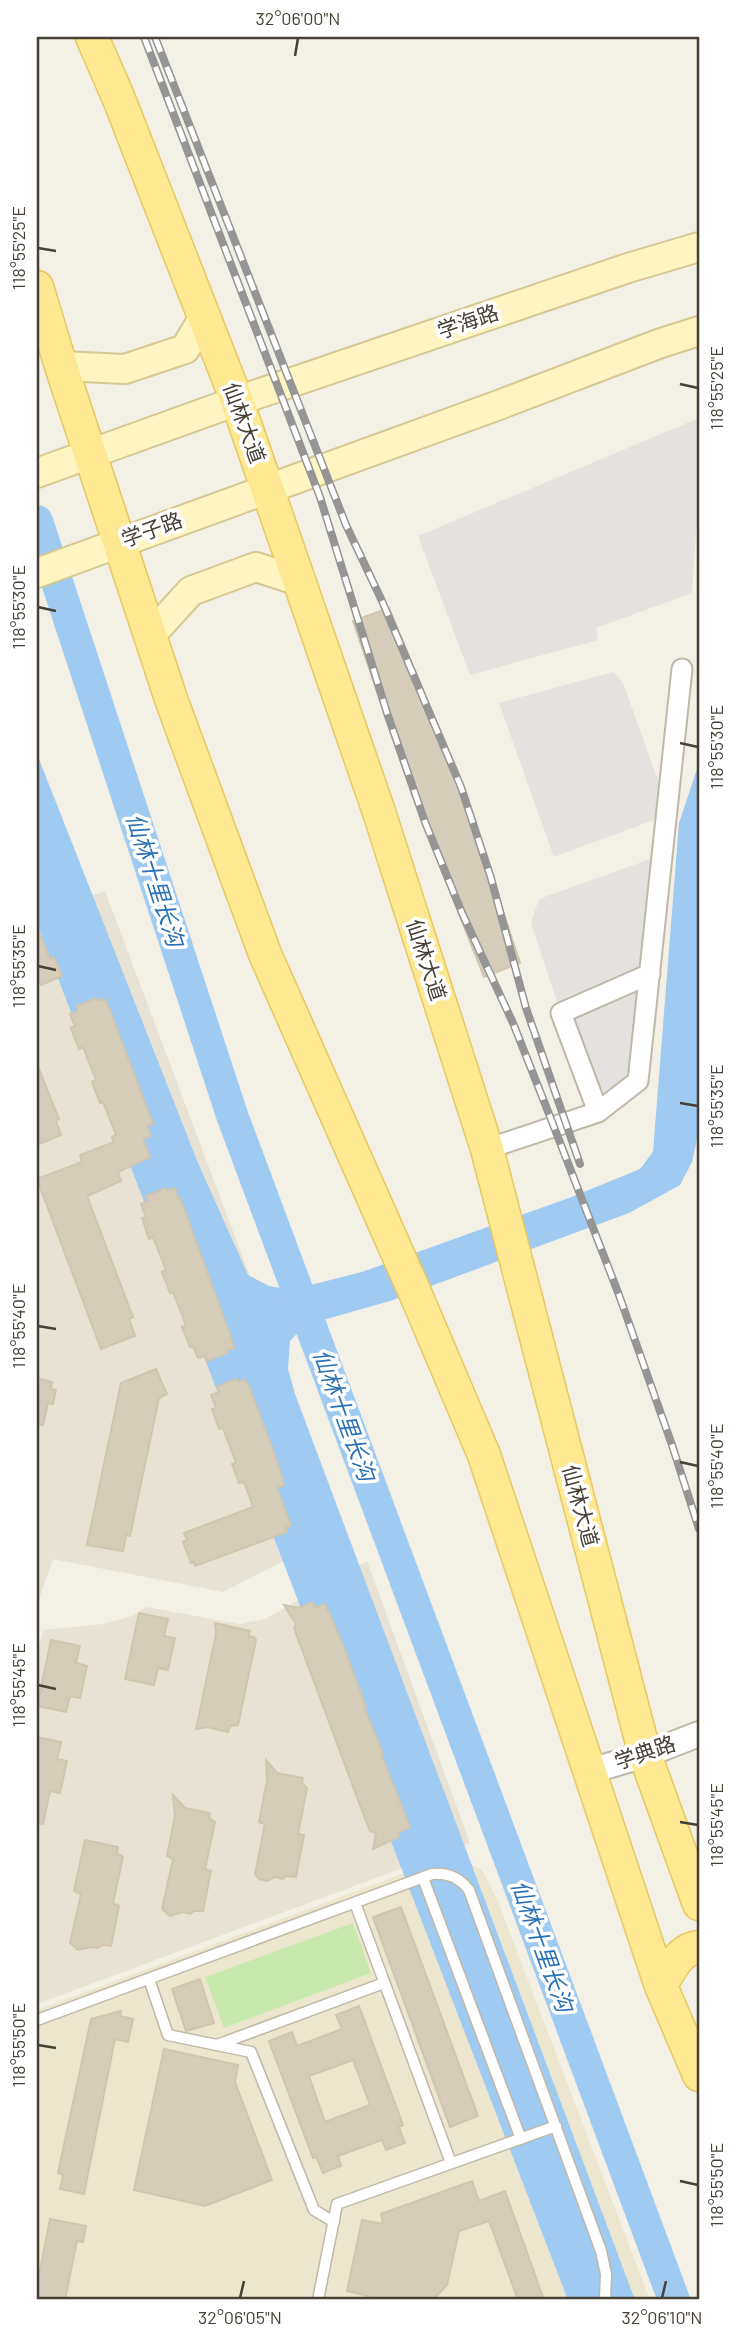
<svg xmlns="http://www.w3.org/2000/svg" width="736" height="2337" viewBox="0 0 736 2337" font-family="Barlow,'Noto Sans SC',sans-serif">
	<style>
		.residential { fill: #e7e2d3 }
		.education { fill: #ede6cf }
		.green { fill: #c9e9ac }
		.parking { fill: #e4e2de }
		.water { fill: #9fcaf2 }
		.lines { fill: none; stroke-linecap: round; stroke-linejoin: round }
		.river { stroke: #9fcaf2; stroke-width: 32 }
		.building { fill: #d5ccba; stroke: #d0c5ad; stroke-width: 2; fill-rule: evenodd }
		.service-casing { stroke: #bfb8a8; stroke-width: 13 }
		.minor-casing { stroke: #bfb8a8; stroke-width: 23 }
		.tertiary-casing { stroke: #bfb8a8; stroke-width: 28 }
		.secondary-casing { stroke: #d5c893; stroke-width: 32 }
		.primary-casing { stroke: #e7c85f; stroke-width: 35 }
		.service { stroke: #fff; stroke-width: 10 }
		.minor { stroke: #fff; stroke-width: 19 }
		.tertiary { stroke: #fff; stroke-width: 24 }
		.secondary { stroke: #fff5c3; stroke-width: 28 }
		.primary { stroke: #ffe892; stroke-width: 32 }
		.rail-casing { stroke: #959595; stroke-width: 8 }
		.rail { stroke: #fff; stroke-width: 5; stroke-dasharray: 16; stroke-linecap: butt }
		.ticks { fill: none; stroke: #464035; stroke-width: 2.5 }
		.labels { text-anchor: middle; stroke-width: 7; stroke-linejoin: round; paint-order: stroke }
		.street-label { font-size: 21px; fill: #464035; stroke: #fff }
		.water-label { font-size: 23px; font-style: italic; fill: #2b71b5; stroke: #fff }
		.neatline { fill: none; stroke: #464035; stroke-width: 2.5 }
		.ticks-label { font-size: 18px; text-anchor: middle; fill: #464035 }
	</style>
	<rect width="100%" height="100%" fill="#f3f0e5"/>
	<path class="residential" d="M105,891L345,1529L223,1592L53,1559L37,1605V916Z
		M367,1561L470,1843L37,2004V1654L43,1630L103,1624L132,1616L146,1607L240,1624L265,1619Z"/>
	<path class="education" d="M460,1858L482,1870L497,1899L650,2300H37V2010L437,1861Z"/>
	<path class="green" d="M353,1923L371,1973L224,2028L205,1977Z"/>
	<path class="parking" d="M699,418V489L692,593L596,628L598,640L470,675L418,536Z
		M613,672L623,683L664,797L659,818L554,857L499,703Z
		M656,857L638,1081L590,1101L531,923L539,899Z"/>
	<path class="water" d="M37,754L198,1163L248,1275L269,1286L291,1290L362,1272L569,1198L640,1169L653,1152L679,823L699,763V1130L692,1162L680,1185L629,1213L390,1301L305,1325L290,1341L288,1369L295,1394L635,2300H568L37,924Z"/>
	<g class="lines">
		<path class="river" d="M37,521L232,1115L674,2300"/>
	</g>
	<path class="building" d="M389,608L460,780L520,963L484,977L413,797L353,621Z
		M37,928L50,959L54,957L62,976L41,985L37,977Z
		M96,998L97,1001L105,999L109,1008L153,1124L147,1126L151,1136L143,1139L150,1157L118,1172L121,1181L87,1196L133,1317L129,1319L135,1336L101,1349L37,1179L82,1162L80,1155L114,1142L112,1137L116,1135L103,1102L100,1103L92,1082L96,1080L83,1047L79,1049L71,1028L75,1026L70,1014L78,1011L77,1006Z
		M37,1064L59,1119L56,1121L61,1135L37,1145Z
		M166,1188L167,1191L175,1188L178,1199L180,1198L231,1337L234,1348L226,1350L227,1353L207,1361L205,1356L198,1358L193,1346L190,1347L182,1327L186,1326L181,1312L173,1292L170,1293L162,1272L166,1270L153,1237L149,1239L142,1218L146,1217L141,1204L148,1201L146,1196Z
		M156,1369L167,1394L159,1398L130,1536L126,1535L123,1551L87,1545L121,1383Z
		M37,1378L52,1382L51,1389L56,1390L53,1404L48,1403L43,1425L37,1424Z
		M236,1379L238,1382L245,1380L250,1389L277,1461L284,1485L277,1488L291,1526L285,1528L287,1532L195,1566L194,1562L191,1563L183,1542L187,1540L184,1533L253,1507L244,1482L239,1483L232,1464L236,1463L223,1428L219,1429L212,1409L216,1408L211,1395L219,1392L217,1387Z
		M313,1602L315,1608L325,1604L341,1640L366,1707H364L383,1754H381L410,1827L398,1833L399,1837L373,1849L376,1833L370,1831L364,1816L294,1628L296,1624L284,1605L298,1608Z
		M139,1613L168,1619L164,1636L175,1638L168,1670L158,1668L154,1685L125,1679Z
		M215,1623L250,1631L248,1636L254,1637L256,1640L238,1725L230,1726L228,1732L207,1727L196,1729L216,1634Z
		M51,1640L80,1646L76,1663L87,1666L80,1698L70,1696L66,1712L37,1706Z
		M37,1737L61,1742L57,1759L67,1761L60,1793L50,1791L43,1824L37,1823Z
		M266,1760L277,1773L303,1778L302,1783L307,1788L298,1834L304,1835L296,1877L286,1876L283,1879L275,1877L267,1881L259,1879L255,1874L265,1824L259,1822L267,1781Z
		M173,1795L185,1808L210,1813L209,1818L215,1822L205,1869L211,1871L203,1911H194L190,1914L183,1912L170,1916L162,1909L173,1859L167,1856L175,1816Z
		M85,1840L118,1847L117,1853L123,1857L113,1903L119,1906L111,1946L102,1945L98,1948L92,1947L78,1950L70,1943L81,1894L74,1891Z
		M401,1907L478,2116L450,2127L373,1917Z
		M200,1979L214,2023L186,2031L172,1989Z
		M359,2006L403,2125L399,2127L405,2143L386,2150L382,2140L338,2156L341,2166L323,2173L316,2157L313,2158L269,2041L292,2032L297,2046L342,2029L336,2015ZM353,2060L370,2105L325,2122L309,2076Z
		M121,2011L120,2016L133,2019L128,2042L115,2039L84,2194L60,2189L63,2175L58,2173L91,2019Z
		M164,2049L238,2065L235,2082L272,2180L205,2206L134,2190Z
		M472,2181L479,2201L505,2191L544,2300H518L489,2221L459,2231L447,2285L433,2300H367L368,2296L347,2291L362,2220L383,2224L381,2214Z
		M50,2219L86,2226L83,2242L77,2241L65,2300H37V2285Z"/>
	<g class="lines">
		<g class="service-casing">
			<path id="service" d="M423,1878L521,2139
				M355,1903L451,2163
				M149,1979L168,2035L251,2052L314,2210L334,2222
				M37,2020L432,1874C448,1873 459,1877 469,1890L601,2251L606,2274L605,2300
				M217,2045L384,1983
				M318,2300L337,2204L556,2126"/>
		</g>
		<g class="minor-casing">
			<path id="minor" d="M598,1112L561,1013L650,974
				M487,1149L598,1112L638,1081L682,669"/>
		</g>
		<g class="tertiary-casing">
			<path id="tertiary" d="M590,1771L645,1755L699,1734"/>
		</g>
		<g class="secondary-casing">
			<path id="secondary" d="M61,366L125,369L185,349L204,317
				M37,473L237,401L628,268L699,247
				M37,573L496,406L661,343L699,331
				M150,636L191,591L256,567L299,581"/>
		</g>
		<g class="primary-casing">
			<path id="primary" d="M92,37L119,99L237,401L379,812L487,1149L645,1755L699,1904
				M37,287L61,366L171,699L265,954L416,1295L484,1455L661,1986L699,2075
				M661,1986C670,1970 679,1949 699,1947"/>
		</g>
		<use href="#service" class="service"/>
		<use href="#minor" class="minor"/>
		<use href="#tertiary" class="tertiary"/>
		<use href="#secondary" class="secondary"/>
		<use href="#primary" class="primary"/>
		<g class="rail-casing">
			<path id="rail" d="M144,37L320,497L387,713L425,822L462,913L513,1023L549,1114L619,1295L672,1445L699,1529
				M155,37L346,525L382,601L461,787L491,878L526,1008L580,1164"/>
		</g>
		<use href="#rail" class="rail"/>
	</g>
	<path class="ticks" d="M295,56L298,38M38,248L56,251M680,384L698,388M38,607L56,611M680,743L698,747M38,966L56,970M680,1103L698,1106M38,1326L56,1329M680,1462L698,1466M38,1685L56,1689M680,1822L698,1825M38,2045L56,2048M680,2181L698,2185M240,2298L244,2281M662,2298L666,2281"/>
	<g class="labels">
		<g class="street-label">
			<text transform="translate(468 322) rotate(-19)" y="7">学海路</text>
			<text transform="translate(244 423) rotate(70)" y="7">仙林大道</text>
			<text transform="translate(152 530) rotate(-20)" y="7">学子路</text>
			<text transform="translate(426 960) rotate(72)" y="7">仙林大道</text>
			<text transform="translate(580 1506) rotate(75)" y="7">仙林大道</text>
			<text transform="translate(645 1753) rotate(-19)" y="7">学典路</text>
		</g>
		<g class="water-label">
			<text transform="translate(155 880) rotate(72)" y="8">仙林十里长沟</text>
			<text transform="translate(344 1415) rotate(70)" y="8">仙林十里长沟</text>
			<text transform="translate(542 1946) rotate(70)" y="8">仙林十里长沟</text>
		</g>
	</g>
	<rect width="736" height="2337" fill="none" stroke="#ffffff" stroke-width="77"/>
	<rect x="38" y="38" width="660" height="2260" class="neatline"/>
	<g class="ticks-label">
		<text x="298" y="25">32°06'00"N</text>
		<text transform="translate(19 248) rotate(-90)" y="6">118°55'25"E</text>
		<text transform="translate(717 388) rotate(-90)" y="6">118°55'25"E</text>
		<text transform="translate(19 607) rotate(-90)" y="6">118°55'30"E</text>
		<text transform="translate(717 747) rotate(-90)" y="6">118°55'30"E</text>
		<text transform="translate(19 966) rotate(-90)" y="6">118°55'35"E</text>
		<text transform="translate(717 1106) rotate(-90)" y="6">118°55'35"E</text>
		<text transform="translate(19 1326) rotate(-90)" y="6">118°55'40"E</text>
		<text transform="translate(717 1466) rotate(-90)" y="6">118°55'40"E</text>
		<text transform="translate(19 1685) rotate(-90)" y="6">118°55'45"E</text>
		<text transform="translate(717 1825) rotate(-90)" y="6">118°55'45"E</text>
		<text transform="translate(19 2045) rotate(-90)" y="6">118°55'50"E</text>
		<text transform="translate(717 2185) rotate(-90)" y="6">118°55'50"E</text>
		<text x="240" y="2324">32°06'05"N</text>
		<text x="662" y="2324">32°06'10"N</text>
	</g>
</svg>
